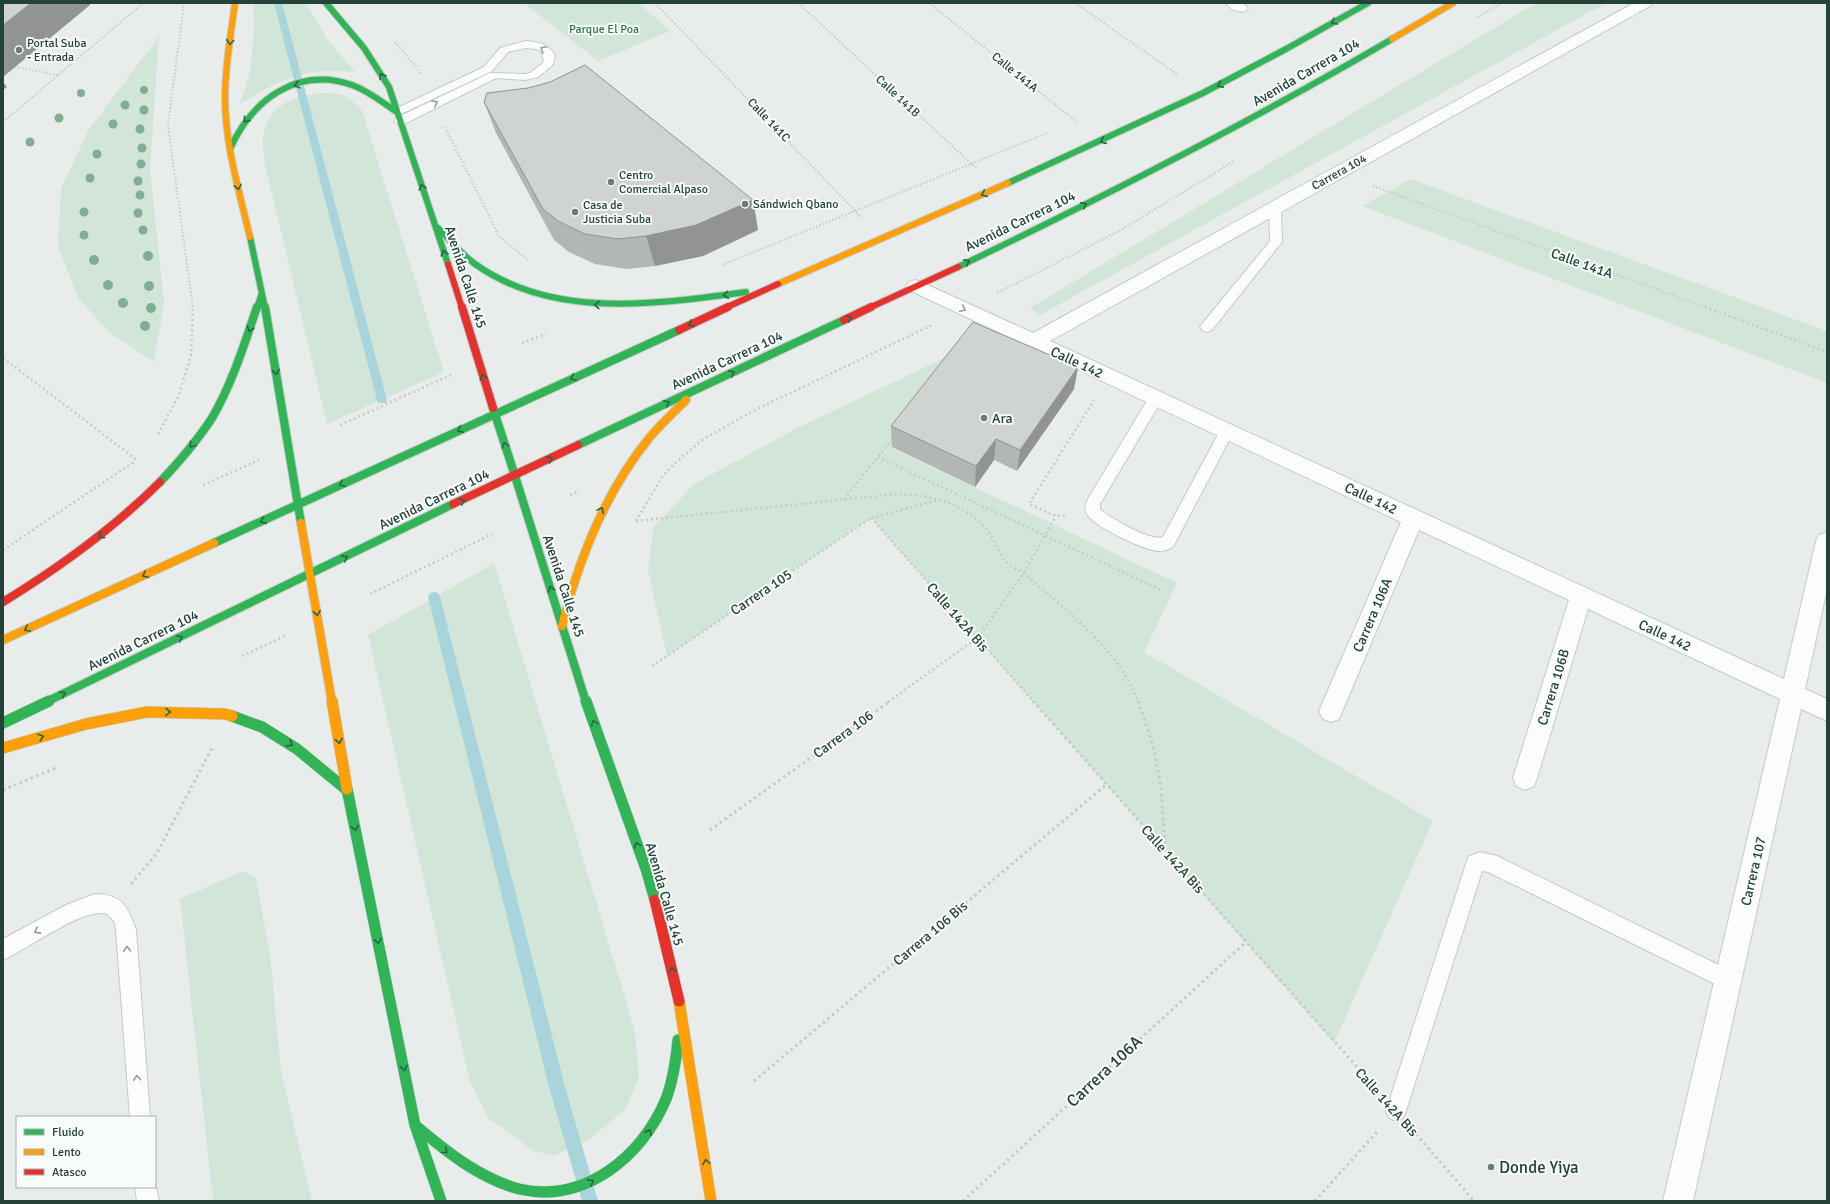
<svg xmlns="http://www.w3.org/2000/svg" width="1830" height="1204" viewBox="0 0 1830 1204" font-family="Signika,sans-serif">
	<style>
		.green { fill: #d1e6d8 }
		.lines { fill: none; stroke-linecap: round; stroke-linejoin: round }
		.stream { fill: #a9d4db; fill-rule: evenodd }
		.lane-casing { stroke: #c5cac8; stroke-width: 2 }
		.street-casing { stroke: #c5cac8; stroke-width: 2 }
		.fast-far2-casing { stroke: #c3cbc8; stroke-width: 8 }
		.fast-far1-casing { stroke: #c3cbc8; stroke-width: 10 }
		.fast-casing { stroke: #c3cbc8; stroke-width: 12 }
		.slow-far2-casing { stroke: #c3cbc8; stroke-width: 8 }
		.slow-far1-casing { stroke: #c3cbc8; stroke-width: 10 }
		.slow-casing { stroke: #c3cbc8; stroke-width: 12 }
		.jam-far2-casing { stroke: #c3cbc8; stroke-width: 8 }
		.jam-far1-casing { stroke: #c3cbc8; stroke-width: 10 }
		.jam-casing { stroke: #c3cbc8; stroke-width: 12 }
		.path-far2 { stroke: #c3ccca; stroke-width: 2; stroke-dasharray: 1.5 2; stroke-linecap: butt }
		.path-far1 { stroke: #c3ccca; stroke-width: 2.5; stroke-dasharray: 2 3; stroke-linecap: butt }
		.path { stroke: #c3ccca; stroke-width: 3; stroke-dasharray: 2.5 3.5; stroke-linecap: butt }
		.lane { fill: #fcfcfc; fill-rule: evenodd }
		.street { fill: #fcfcfc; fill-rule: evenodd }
		.fast-far2 { stroke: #30b455; stroke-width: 6 }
		.fast-far1 { stroke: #30b455; stroke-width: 8 }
		.fast { stroke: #30b455; stroke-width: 11 }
		.slow-far2 { stroke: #ff9f0a; stroke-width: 6 }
		.slow-far1 { stroke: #ff9f0a; stroke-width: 8 }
		.slow { stroke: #ff9f0a; stroke-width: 11 }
		.jam-far2 { stroke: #e5322d; stroke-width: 6 }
		.jam-far1 { stroke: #e5322d; stroke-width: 8 }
		.jam { stroke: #e5322d; stroke-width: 11 }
		.tree { fill: #81ae93 }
		.wall { fill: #b2b6b5 }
		.shaded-wall { fill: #919493 }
		.building { fill: #cfd4d2; stroke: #919493 }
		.oneway { stroke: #286442 }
		.oneway2 { stroke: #909f9b }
		.poi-dot { fill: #697e78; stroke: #f7fbf9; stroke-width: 1.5 }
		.labels { text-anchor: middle; stroke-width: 4; stroke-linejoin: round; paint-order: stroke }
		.far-park-label { font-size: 12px; fill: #2d7a4b; stroke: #f7fbf9 }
		.far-poi-label { font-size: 12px; fill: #24423a; stroke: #f7fbf9; text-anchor: start }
		.far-street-label { font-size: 12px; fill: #24423a; stroke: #f7fbf9 }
		.street-label { font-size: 14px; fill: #24423a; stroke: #f7fbf9 }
		.poi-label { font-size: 14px; fill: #24423a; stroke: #f7fbf9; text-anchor: start }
		.near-street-label { font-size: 17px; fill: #24423a; stroke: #f7fbf9 }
		.near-poi-label { font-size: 17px; fill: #24423a; stroke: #f7fbf9; text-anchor: start }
	</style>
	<rect width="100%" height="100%" fill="#e8edeb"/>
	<path class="green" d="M253,3H306L327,39L355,72C344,72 334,70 323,71C293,73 266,88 240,104L251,67L254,25Z
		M524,3H639L670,31L598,61Z
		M1536,3H1606L1040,315L1030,308Z
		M159,36L150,168L164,303L154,362L109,332L78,298L58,246L61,189L88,131Z
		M320,93C344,93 346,94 362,111L444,372L327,424L265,165C264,156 262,145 263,137C268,105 292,97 320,93Z
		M1410,179L1827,331V383L1362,206Z
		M972,345L892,448L1177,583L1144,652L1433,821L1334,1043L871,518L667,656L648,571L653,528L694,484L795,429Z
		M494,563L635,1031L639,1078L625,1110L588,1140L554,1156L534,1151L488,1118L470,1082L368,635Z
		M243,871L256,879L270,954L281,1071L312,1201H213L180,899Z"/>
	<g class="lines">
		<path class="stream" d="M274,3H282L387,400L386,403H378L377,400Z
			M434,592L438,593L440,597L565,1087L598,1201H582L549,1087L428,597L430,593Z"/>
		<g class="lane-casing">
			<path id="lane" d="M526,41C539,42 548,44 555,55L553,65L538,77L534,78L525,80L496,78L404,124L400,125L394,121L396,118L490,73L525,74L530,73L544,62L542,52L537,49L526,48L508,52L492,71L401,114L397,116L391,112L393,110L484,67L500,48Z
				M1275,204L1279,205L1281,208L1282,242L1212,330L1207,332L1202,330L1200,327L1202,324L1270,241L1269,208L1271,205Z
				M1156,393L1161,394L1163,398L1100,504V509C1110,518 1151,542 1163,537L1222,427L1227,425L1232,427L1234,431L1173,547C1169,548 1164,552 1159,551C1146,551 1098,528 1090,518C1084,512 1084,506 1088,499L1151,394Z
				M1480,852L1497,856L1735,973L1738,980L1735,987L1728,990L1721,987L1488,872L1482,871L1406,1111L1403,1118L1396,1121L1389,1118L1386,1111L1466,864L1468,857Z
				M95,894C122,894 128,907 136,930L150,1117H130L116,930L114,921L107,914C84,906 27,950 3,960V939L66,905Z
				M155,1183L159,1201H137L135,1187H155Z"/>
		</g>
		<g class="street-casing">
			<path id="street" d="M1226,3H1243L1248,8L1246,11C1238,13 1231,10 1226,3Z
				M1634,3H1652L1650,6L1050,341L1784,679L1816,541L1819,535L1827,532V589L1805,689L1827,699V721L1801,709L1693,1201H1663L1780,699L1588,609L1537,778L1534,786L1525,790L1516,786L1513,778L1569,600L1419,530L1339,719L1331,722L1323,719L1319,711L1401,522L909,290L906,286L909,282L915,280L921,282L1033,333Z"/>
		</g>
		<g class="fast-far2-casing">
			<path id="fast-far2" d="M326,3L364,48L389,87L448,264
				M230,149C252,100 297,66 352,85C369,91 383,103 397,112
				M1008,183L1203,93L1286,49L1368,3
				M438,228C450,240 461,254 475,264C554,320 656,304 746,292
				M250,237L265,308
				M958,267C1105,196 1251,122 1392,39
				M257,308L262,293"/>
		</g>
		<g class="fast-far1-casing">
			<path id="fast-far1" d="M265,307L301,523
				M493,408L515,476
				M578,445L844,320
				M515,476L586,702
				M160,482C179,462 197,441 212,418C232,384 244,345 257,307
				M214,543L679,330
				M46,702L453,504"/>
		</g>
		<g class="fast-casing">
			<path id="fast" d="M586,701L647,872L655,900
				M232,716L262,727L297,749L347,790
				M3,723L49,701
				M347,789L415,1125L441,1201
				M416,1126C447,1152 479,1178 519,1189C584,1204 642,1157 666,1099C673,1081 676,1060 678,1040"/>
		</g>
		<g class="slow-far2-casing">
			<path id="slow-far2" d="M235,3C231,34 225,65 225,97C225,144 239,191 250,237
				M1392,39L1453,3
				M778,284L1008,183"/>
		</g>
		<g class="slow-far1-casing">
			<path id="slow-far1" d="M301,523L310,575
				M310,575L332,702
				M562,626C579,558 605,492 650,437C661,424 674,412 686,400
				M3,640L214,543"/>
		</g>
		<g class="slow-casing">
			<path id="slow" d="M332,701L347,789
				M3,748L86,724L147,712L225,714L232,716
				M679,1001L711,1201"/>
		</g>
		<g class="jam-far2-casing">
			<path id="jam-far2" d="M448,264L462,308
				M725,308L778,284
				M869,308L958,267"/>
		</g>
		<g class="jam-far1-casing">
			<path id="jam-far1" d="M462,307L493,408
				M844,320L871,307
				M679,330L728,307
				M453,504L578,445
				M3,602C60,567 113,529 160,482"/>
		</g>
		<g class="jam-casing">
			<path id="jam" d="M655,900L679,1001"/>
		</g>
		<path class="path-far2" d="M184,3L168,126L193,308
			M655,3L862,218
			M798,3L976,168
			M929,3L1077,122
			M1075,3L1178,75
			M1478,17L1502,3
			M395,42L417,68L420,74
			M15,67L58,75
			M3,122L143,3
			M445,127L499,236L528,260
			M1373,186L1708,308
			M722,265L1047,133
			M997,293L1121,230L1234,161"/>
		<path class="path-far1" d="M1705,307L1827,352
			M522,343L546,334
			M3,358L137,460
			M340,425L451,375
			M158,434L178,397L191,356L193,307
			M878,457L1161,590
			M203,485L259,460
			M570,495L577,492
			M844,499L894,437
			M1065,515L1056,516L1029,504L1094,400
			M871,518L1034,702
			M636,521L662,477L674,464L702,440L751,412L932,325
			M636,521L896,494C918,495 938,497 958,507C972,514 985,525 993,539C997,545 999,553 1003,558C1008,566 1022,571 1029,578C1068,612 1121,652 1138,702
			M3,550L134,462
			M370,594L492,534
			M242,656L287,635
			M652,666L871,518L938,500
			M888,702L977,638L1024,573L1056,516"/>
		<path class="path" d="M1033,701L1373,1085
			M1138,701L1153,745L1161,786L1165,851
			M3,790L58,767
			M710,830L890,701
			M131,884L157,853L213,746
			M754,1081L1106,785
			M1416,1134L1474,1201
			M963,1201L1246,942
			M1315,1201L1377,1132"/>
		<use href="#lane" class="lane"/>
		<use href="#street" class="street"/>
		<use href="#fast-far2" class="fast-far2"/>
		<use href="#fast-far1" class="fast-far1"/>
		<use href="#fast" class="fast"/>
		<use href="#slow-far2" class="slow-far2"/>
		<use href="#slow-far1" class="slow-far1"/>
		<use href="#slow" class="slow"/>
		<use href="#jam-far2" class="jam-far2"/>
		<use href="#jam-far1" class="jam-far1"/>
		<use href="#jam" class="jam"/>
	</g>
	<g class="tree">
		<circle cx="144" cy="90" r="4"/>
		<circle cx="81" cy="93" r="4"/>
		<circle cx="125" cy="105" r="4.5"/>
		<circle cx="144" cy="110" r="4.5"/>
		<circle cx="59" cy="118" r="4.5"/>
		<circle cx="113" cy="124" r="4.5"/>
		<circle cx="140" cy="129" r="4.5"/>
		<circle cx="30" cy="142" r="4.5"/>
		<circle cx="142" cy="148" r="4.5"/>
		<circle cx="97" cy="154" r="4.5"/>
		<circle cx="141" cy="164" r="4.5"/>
		<circle cx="90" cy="178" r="4.5"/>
		<circle cx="138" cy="181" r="4.5"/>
		<circle cx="140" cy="195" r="4.5"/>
		<circle cx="84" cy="212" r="4.5"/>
		<circle cx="138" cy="213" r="4.5"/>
		<circle cx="143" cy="230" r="4.5"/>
		<circle cx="84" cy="235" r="4.5"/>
		<circle cx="148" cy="256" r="5"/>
		<circle cx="94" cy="260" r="5"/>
		<circle cx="108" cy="285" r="5"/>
		<circle cx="149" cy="286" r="5"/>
		<circle cx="123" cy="303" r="5"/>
		<circle cx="151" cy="308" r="5"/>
		<circle cx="145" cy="326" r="5"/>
	</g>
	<path class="wall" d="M484,102L753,200L758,230L703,256L655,266L627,269L595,264L569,252L554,240L496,133Z
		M1078,367L1074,389L1017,471L994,460L975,487L892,447L891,426Z"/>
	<path class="shaded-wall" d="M31,3H89L90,5L3,77V25Z
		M3,82L7,87L3,90Z
		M753,200L758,230L703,256L655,266L646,236Z
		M1078,367L1074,389L1017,471L1020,450Z
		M996,439L994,460L975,487L976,466Z"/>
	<path class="building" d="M3,3H31L3,25Z
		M585,65L753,200L696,225L646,236L618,239L585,234L558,221L543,209L484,102L487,93L528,88L550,82Z
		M973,322L1078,367L1020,450L996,439L976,466L891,426Z"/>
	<defs><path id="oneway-chevron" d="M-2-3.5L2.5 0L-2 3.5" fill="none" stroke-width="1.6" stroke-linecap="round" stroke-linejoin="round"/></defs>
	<g class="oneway">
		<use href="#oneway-chevron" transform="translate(1334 22) rotate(150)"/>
		<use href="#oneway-chevron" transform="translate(230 42) rotate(97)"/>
		<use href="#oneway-chevron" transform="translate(382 76) rotate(-120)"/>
		<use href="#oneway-chevron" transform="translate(297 85) rotate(165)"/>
		<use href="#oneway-chevron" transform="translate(1220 85) rotate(152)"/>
		<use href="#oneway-chevron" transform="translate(246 120) rotate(128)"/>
		<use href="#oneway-chevron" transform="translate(1103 141) rotate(156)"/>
		<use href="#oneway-chevron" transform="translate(238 187) rotate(77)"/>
		<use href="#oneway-chevron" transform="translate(422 187) rotate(-108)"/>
		<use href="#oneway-chevron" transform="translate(984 194) rotate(156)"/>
		<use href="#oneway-chevron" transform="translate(1084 205) rotate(-26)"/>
		<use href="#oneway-chevron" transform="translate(444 253) rotate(-108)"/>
		<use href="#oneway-chevron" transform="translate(967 262) rotate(-26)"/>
		<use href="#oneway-chevron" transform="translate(726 295) rotate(173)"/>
		<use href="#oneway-chevron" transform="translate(597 305) rotate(-176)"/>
		<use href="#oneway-chevron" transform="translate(849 318) rotate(-25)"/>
		<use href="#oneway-chevron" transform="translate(691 324) rotate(155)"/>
		<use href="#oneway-chevron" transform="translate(250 329) rotate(109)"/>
		<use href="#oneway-chevron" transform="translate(276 372) rotate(80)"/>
		<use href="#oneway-chevron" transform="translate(732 373) rotate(-25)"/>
		<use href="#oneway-chevron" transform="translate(483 377) rotate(-108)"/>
		<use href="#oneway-chevron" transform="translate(573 378) rotate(155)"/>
		<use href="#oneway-chevron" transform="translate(667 403) rotate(-25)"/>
		<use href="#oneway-chevron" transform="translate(460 430) rotate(155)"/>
		<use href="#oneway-chevron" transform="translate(192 445) rotate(128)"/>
		<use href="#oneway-chevron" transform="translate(505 445) rotate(-107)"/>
		<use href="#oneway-chevron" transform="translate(550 459) rotate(-26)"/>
		<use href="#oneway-chevron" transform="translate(342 484) rotate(155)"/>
		<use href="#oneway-chevron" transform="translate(462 501) rotate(-26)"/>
		<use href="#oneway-chevron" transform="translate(601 510) rotate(-62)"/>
		<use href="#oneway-chevron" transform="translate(263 521) rotate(155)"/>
		<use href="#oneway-chevron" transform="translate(101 536) rotate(144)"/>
		<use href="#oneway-chevron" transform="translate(345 558) rotate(-26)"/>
		<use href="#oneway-chevron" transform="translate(145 575) rotate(155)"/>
		<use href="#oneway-chevron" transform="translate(551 589) rotate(-108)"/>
		<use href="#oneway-chevron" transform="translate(317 613) rotate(80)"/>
		<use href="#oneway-chevron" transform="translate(27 629) rotate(155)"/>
		<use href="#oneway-chevron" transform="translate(180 638) rotate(-26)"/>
		<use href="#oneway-chevron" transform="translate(63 694) rotate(-26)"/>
		<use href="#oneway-chevron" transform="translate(168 712) rotate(2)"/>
		<use href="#oneway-chevron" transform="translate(594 723) rotate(-110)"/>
		<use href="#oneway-chevron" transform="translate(41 737) rotate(-16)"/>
		<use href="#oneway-chevron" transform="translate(339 741) rotate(80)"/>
		<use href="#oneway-chevron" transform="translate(290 744) rotate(32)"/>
		<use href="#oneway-chevron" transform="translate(355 828) rotate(78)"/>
		<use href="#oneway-chevron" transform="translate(637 845) rotate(-110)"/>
		<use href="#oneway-chevron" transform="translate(378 941) rotate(79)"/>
		<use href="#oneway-chevron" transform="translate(672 970) rotate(-103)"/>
		<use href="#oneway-chevron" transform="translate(404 1068) rotate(79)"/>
		<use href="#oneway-chevron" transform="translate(649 1132) rotate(-61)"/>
		<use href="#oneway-chevron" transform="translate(445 1151) rotate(38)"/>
		<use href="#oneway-chevron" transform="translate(706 1162) rotate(-99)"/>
		<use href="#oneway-chevron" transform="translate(591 1182) rotate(-29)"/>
	</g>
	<g class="oneway2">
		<use href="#oneway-chevron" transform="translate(543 49) rotate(-149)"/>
		<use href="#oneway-chevron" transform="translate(435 103) rotate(-26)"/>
		<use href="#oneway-chevron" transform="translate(963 309) rotate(25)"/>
		<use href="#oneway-chevron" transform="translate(37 931) rotate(151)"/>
		<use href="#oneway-chevron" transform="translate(127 949) rotate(-94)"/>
		<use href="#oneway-chevron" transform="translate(137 1078) rotate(-94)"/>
	</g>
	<g class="poi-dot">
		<circle cx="19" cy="50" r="4"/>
		<circle cx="611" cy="182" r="4"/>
		<circle cx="745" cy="204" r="4"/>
		<circle cx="575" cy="212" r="4"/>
		<circle cx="984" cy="418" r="4"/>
		<circle cx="1491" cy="1167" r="4"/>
	</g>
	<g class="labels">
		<g class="far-park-label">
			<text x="604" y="33">Parque El Poa</text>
		</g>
		<g class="far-poi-label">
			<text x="27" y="47">Portal Suba<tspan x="27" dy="14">- Entrada</tspan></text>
			<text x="619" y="179">Centro<tspan x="619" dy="14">Comercial Alpaso</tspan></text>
			<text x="753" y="208">Sándwich Qbano</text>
			<text x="583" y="209">Casa de<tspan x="583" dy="14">Justicia Suba</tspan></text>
		</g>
		<g class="far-street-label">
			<text transform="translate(1015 72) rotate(39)" y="4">Calle 141A</text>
			<text transform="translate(898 96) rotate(43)" y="4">Calle 141B</text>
			<text transform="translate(769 120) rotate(46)" y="4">Calle 141C</text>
			<text transform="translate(1339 172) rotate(-29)" y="4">Carrera 104</text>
		</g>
		<g class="street-label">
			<text transform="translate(1306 72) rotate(-30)" y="5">Avenida Carrera 104</text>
			<text transform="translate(1020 221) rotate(-26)" y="5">Avenida Carrera 104</text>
			<text transform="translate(1582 263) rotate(20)" y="5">Calle 141A</text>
			<text transform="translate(466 277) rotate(72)" y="5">Avenida Calle 145</text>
			<text transform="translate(727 360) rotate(-25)" y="5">Avenida Carrera 104</text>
			<text transform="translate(1077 362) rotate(25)" y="5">Calle 142</text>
			<text transform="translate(1371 498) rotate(25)" y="5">Calle 142</text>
			<text transform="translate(434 499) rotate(-26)" y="5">Avenida Carrera 104</text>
			<text transform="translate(564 586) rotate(72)" y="5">Avenida Calle 145</text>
			<text transform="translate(761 592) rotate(-34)" y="5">Carrera 105</text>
			<text transform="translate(1372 615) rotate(-67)" y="5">Carrera 106A</text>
			<text transform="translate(958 617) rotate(49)" y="5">Calle 142A Bis</text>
			<text transform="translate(1665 635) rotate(25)" y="5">Calle 142</text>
			<text transform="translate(143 640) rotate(-26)" y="5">Avenida Carrera 104</text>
			<text transform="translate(1553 687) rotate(-73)" y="5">Carrera 106B</text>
			<text transform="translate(843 734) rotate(-36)" y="5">Carrera 106</text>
			<text transform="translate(1173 859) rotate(48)" y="5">Calle 142A Bis</text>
			<text transform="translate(1753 871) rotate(-77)" y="5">Carrera 107</text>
			<text transform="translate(665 894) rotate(74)" y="5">Avenida Calle 145</text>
			<text transform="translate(930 933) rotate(-40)" y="5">Carrera 106 Bis</text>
			<text transform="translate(1387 1102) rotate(48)" y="5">Calle 142A Bis</text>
		</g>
		<g class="poi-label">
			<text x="992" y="423">Ara</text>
		</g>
		<g class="near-street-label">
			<text transform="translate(1104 1071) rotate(-43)" y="6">Carrera 106A</text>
		</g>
		<g class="near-poi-label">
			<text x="1499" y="1173">Donde Yiya</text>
		</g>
	</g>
	<rect width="1830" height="1204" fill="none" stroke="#24423a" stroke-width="8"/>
	<rect x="16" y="1116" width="140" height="72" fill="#f7fbf9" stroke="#a3b1ad"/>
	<rect x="24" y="1129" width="20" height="6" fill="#30b455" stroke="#a3b1ad"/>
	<text x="52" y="1136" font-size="12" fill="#24423a">Fluido</text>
	<rect x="24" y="1149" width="20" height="6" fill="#ff9f0a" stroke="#a3b1ad"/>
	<text x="52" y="1156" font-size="12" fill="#24423a">Lento</text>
	<rect x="24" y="1169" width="20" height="6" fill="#e5322d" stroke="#a3b1ad"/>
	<text x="52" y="1176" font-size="12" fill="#24423a">Atasco</text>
</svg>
